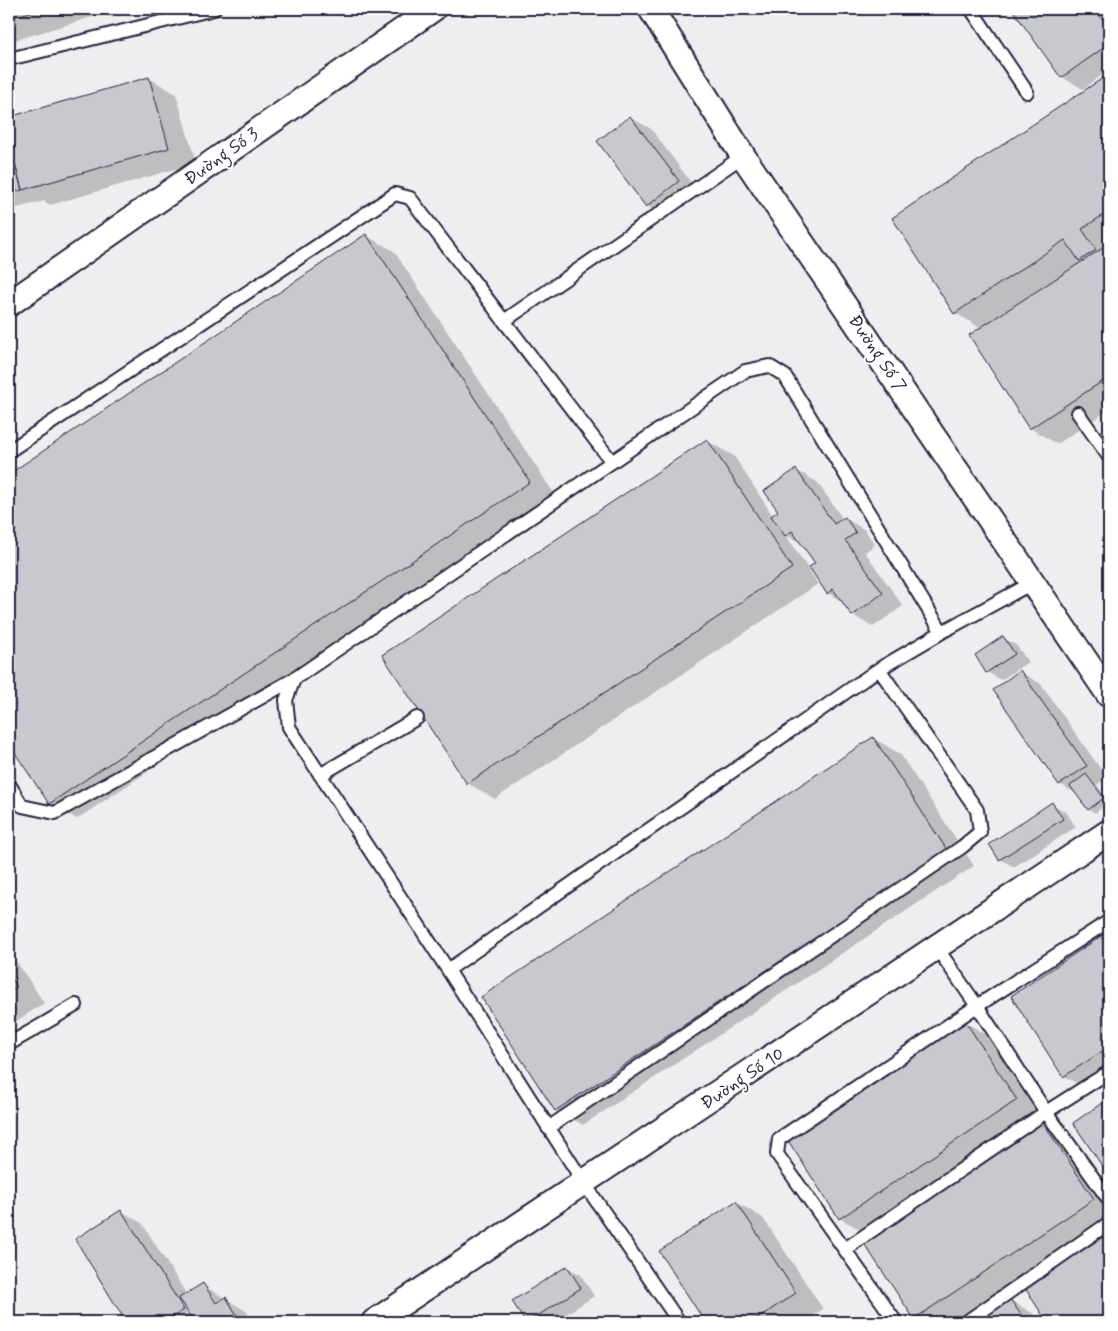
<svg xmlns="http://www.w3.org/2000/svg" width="1118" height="1331" viewBox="0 0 1118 1331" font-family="Mynerve,sans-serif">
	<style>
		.built { fill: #eeeef1 }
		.shadow { fill: #0003 }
		.building { fill: #c8c8cf; stroke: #22223b }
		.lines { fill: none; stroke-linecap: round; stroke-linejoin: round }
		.lane-casing { stroke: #22223b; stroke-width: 16 }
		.street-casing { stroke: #22223b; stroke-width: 28 }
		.lane { stroke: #fff; stroke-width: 12 }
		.street { stroke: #fff; stroke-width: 24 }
		.labels { text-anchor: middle; stroke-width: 4; stroke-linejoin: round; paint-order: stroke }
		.street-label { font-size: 18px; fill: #22223b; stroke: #fff }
	</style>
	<rect width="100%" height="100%" fill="#fff"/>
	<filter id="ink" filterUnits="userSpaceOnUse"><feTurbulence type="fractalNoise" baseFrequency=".02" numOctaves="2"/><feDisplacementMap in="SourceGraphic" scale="10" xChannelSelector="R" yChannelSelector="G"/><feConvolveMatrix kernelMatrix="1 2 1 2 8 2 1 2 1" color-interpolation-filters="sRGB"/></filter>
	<g filter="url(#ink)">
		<path class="built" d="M9,9H1109V1322H9Z"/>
		<path class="shadow" d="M9,9H119L9,42Z
			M1014,9H1107L1109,12V70L1083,89L1062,77Z
			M1109,75V410L1057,444L1030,428L981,328L955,313L893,219Z
			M149,78L176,94L196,163L50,205L44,201L9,210V119Z
			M630,117L651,129L699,193L667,218L647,206Z
			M367,236L394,251L557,498L77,819L50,804L9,742V475Z
			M707,441L734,456L773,516L780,512L796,470L817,482L843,519L845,518L865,530L875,545L865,552L903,606L873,627L852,615L843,602L828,593L817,563L804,545L786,535L818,584L495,799L467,783Z
			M1004,638L1017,646L1028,662L1001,680L987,672Z
			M1020,672L1041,684L1107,778L1097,785L1109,802L1095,813L1089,809L1077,794L1060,784L994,691Z
			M873,738L900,754L974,866L583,1125L556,1110Z
			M1052,804L1066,812L1076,827L1014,867L1000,859Z
			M1109,933V1080L1092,1092L1064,1076L1013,996Z
			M9,950L44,1003L9,1026Z
			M965,1022L992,1038L1043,1116L867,1233L839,1218Z
			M1109,1100V1174L1075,1123Z
			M1043,1124L1071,1140L1109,1199V1223L959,1322H922L915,1318Z
			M736,1202L763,1218L823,1309L803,1322H706L660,1252Z
			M121,1211L142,1223L187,1295L203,1285L246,1311L254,1322H128L76,1240Z
			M1106,1237L1109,1239V1322H1048L1026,1289Z
			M567,1267L581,1275L594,1296L554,1322H527L514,1301Z
			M1010,1300L1037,1316L1042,1322H978Z"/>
		<path class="building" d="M9,9H41L9,18Z
			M1012,9H1095L1109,28V44L1061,78Z
			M1109,74V211L1082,229L1096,250L1079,261L1065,240L954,314L892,218Z
			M149,77L169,148L22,190L9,142V117Z
			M630,116L679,181L646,207L597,141Z
			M9,142L22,190L9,193Z
			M366,234L530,482L49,804L9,744V474Z
			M1109,244V377L1029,429L969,335Z
			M707,439L792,568L467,784L382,655Z
			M796,469L834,524L845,517L856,533L845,540L883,593L852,616L833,589L827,594L809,567L815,563L792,531L785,536L771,516L778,511L764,491Z
			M1003,636L1015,654L986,673L975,655Z
			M1020,670L1087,766L1059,785L993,690Z
			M873,737L947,850L555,1111L481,997Z
			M1086,774L1104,798L1088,810L1070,786Z
			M1052,802L1063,819L999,860L989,844Z
			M1109,931V1047L1063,1077L1011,996Z
			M9,974L17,987L9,992Z
			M965,1021L1017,1100L839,1219L787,1139Z
			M1109,1098V1176L1073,1123Z
			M1043,1123L1094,1199L914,1319L863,1242Z
			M736,1201L796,1293L752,1322H705L659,1251Z
			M121,1210L184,1310L164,1322H126L75,1239Z
			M1106,1235L1109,1241V1322H1047L1025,1288Z
			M567,1266L581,1288L528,1322H525L512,1301Z
			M203,1283L216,1303L226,1297L241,1322H195L179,1298Z
			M1010,1299L1026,1322H975Z"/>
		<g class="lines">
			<g class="lane-casing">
				<path id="lane" d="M971,9L1027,92
					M9,59L214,9
					M504,321L743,156
					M1078,413L1109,457
					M9,451L395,194L410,198L612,462
					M320,775L417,718
					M9,784L22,806L55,813L294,679
					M937,948L977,1006L1046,1112L1109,1200
					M448,970L879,669L942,632L1034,582
					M9,1044L76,1005
					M548,1128L962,847L980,832L977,810L879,669
					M845,1249L1046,1112L1109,1072
					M679,1322L584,1183L448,970L289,727L286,700L294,679L745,371L769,366L785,376L942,632
					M896,1322L777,1154L779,1139L977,1006L1109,921
					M966,1322L1109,1223"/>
			</g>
			<g class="street-casing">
				<path id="street" d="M651,9L743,156L1109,695
					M9,304L433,9
					M374,1322L1109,832"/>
			</g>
			<use href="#lane" class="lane"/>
			<use href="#street" class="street"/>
		</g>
	</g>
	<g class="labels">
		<g class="street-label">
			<text transform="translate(221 156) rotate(-35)" y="6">Đường Số 3</text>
			<text transform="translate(878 353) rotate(56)" y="6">Đường Số 7</text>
			<text transform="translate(742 1078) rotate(-34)" y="6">Đường Số 10</text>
		</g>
	</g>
	<rect width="1118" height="1331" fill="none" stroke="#fff" stroke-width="30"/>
	<rect x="15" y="15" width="1088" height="1301" fill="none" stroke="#22223b" stroke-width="2" filter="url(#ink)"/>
</svg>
